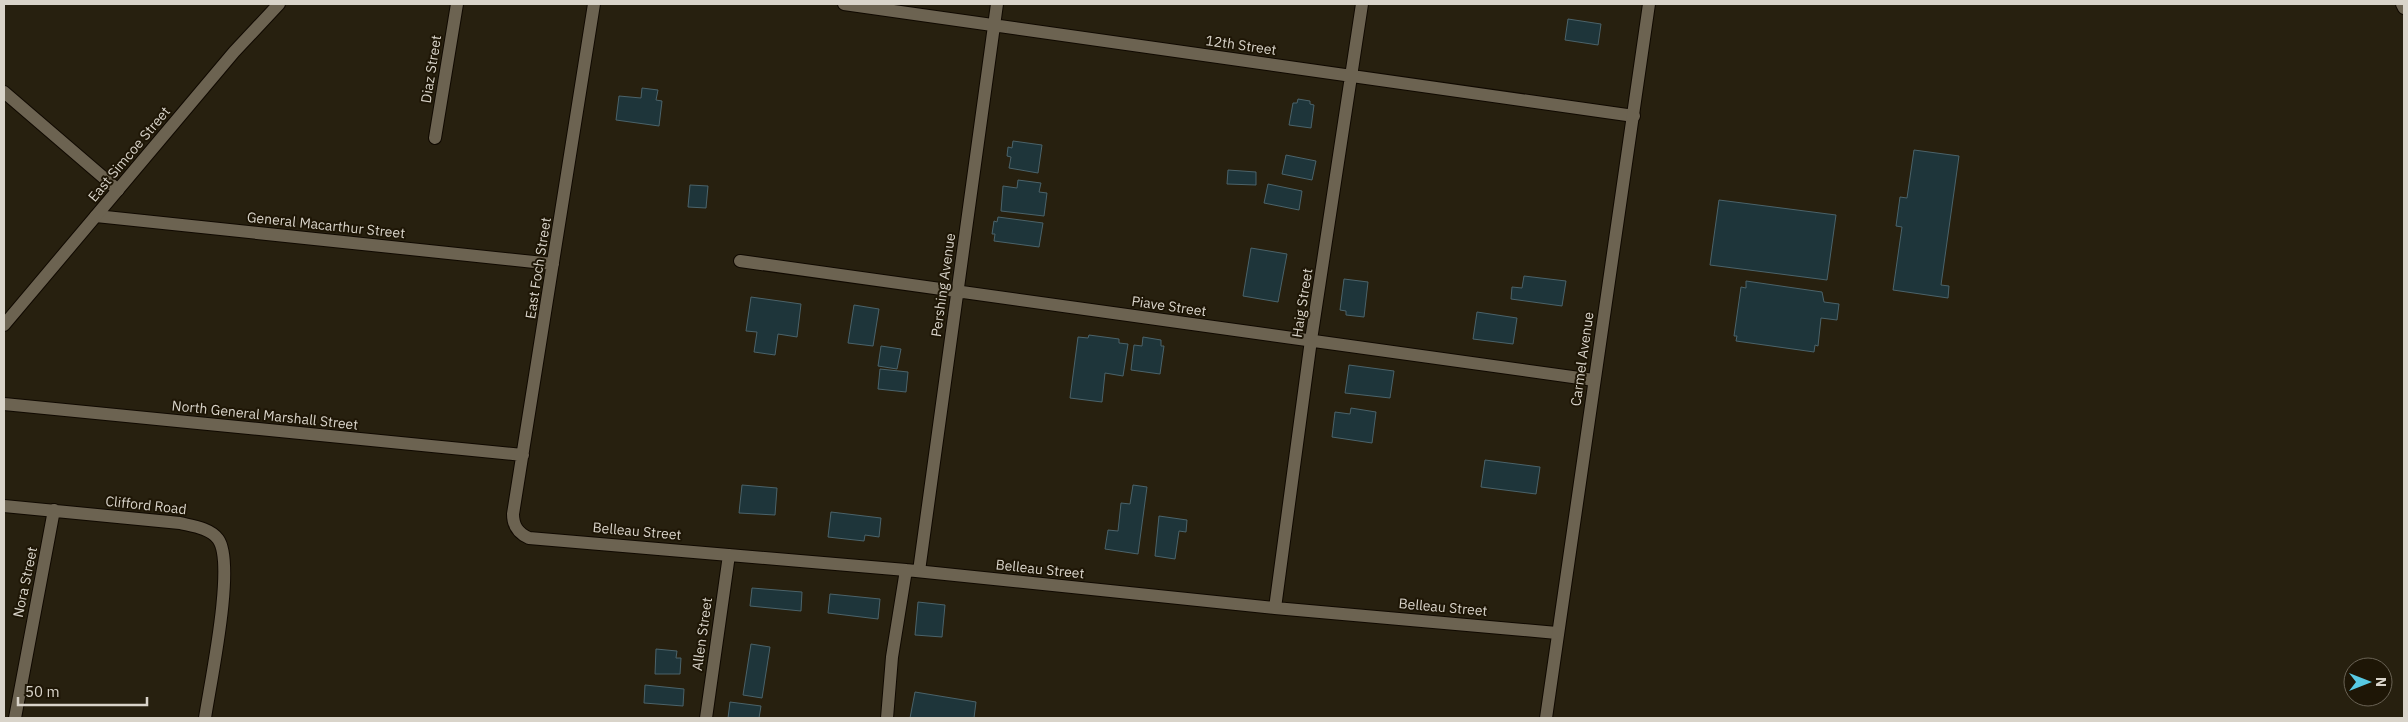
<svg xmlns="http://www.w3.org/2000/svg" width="2408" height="722" viewBox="0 0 2408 722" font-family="'IBM Plex Sans',sans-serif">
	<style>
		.building { fill: #1e353a; stroke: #4b636a }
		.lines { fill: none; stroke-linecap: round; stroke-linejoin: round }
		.minor-casing { stroke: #100900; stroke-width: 14 }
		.tertiary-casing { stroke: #100900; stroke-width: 14 }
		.secondary-casing { stroke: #100900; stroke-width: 14 }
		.minor { stroke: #6c6351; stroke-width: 12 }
		.tertiary { stroke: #6c6351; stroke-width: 12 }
		.secondary { stroke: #6c6351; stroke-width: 12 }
		.labels { text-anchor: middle; stroke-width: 4; stroke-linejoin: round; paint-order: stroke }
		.street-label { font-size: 14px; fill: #d9d4ca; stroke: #1e1606 }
	</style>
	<rect width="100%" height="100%" fill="#27200f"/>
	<path class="building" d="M1568,19L1601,24L1598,45L1565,40Z
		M642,88L658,90L656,100L662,101L659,126L616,120L619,96L641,98Z
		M1298,99L1310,101V104L1314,105L1311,128L1289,125L1293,103H1297Z
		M1013,141L1042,145L1038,173L1009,168L1011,157L1007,156L1008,147L1012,148Z
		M1914,150L1959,156L1941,285L1949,286L1948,298L1893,290L1902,227L1896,226L1900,197L1907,198Z
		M1286,155L1316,161L1312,180L1282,174Z
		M1228,170L1256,172V185L1227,184Z
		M1018,180L1041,183L1039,192L1047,193L1044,216L1001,211L1003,186L1017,188Z
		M1268,184L1302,191L1299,210L1264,203Z
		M690,185L708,186L706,208L688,207Z
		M1719,200L1836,215L1827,280L1710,265Z
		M998,217L1043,223L1039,247L994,241L995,234H992L994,221L997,222Z
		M1251,248L1287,254L1278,302L1243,296Z
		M1524,276L1566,281L1562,306L1511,299L1512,287L1522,288Z
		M1344,279L1368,282L1364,317L1346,315V311L1340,310Z
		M1746,281L1822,292L1824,302L1839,304L1837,320L1821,318L1818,346L1815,345L1814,352L1736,341L1737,336H1734L1741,287L1746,288Z
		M751,297L801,304L797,337L778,334L775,355L754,352L757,332L746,331Z
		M854,305L879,309L873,346L848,343Z
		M1477,312L1517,318L1513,344L1473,339Z
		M1089,335L1119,339V343L1128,344L1123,376L1105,373L1102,402L1070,398L1078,337L1088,338Z
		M1143,337L1161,340V346H1164L1160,374L1131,370L1134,345L1142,346Z
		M881,346L901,349L897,369L878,366Z
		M1349,365L1394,371L1390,398L1345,393Z
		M880,369L908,372L906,392L878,389Z
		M1351,408L1376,412L1372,443L1332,437L1335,412L1350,414Z
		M1485,460L1540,467L1536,494L1481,487Z
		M742,485L777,488L775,515L739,513Z
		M1133,485L1147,487L1138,554L1105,549L1108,530L1118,531L1121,503L1130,504Z
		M831,512L881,518L879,537L865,535L864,541L828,537Z
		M1159,516L1187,520L1186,532L1179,531L1175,559L1155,556Z
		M752,588L802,592L801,611L750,606Z
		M830,594L880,599L878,619L828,613Z
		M918,602L945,605L942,637L915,635Z
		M751,644L770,647L762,698L743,695Z
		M656,649L677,651L676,658H681L680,674H655Z
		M645,685L684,689L683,706L644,703Z
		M915,692L976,702L974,718H910Z
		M730,702L761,706L759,718H728Z"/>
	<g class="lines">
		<g class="minor-casing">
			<path id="minor" d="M594,4L513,514C513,526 518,533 529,538L906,570L1275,608L1557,633
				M844,4L1634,116
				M2402,4L2404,8
				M4,92L118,190
				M435,138L457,4
				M96,216L553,264
				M740,261L1594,380
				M4,404L523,455
				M4,506L180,523C192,526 210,528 218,539C236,563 210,684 205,718
				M919,571L997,4
				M1275,608L1311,340L1362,4
				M15,718L54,510
				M706,718L729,555
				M887,718L892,657L906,570"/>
		</g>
		<g class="tertiary-casing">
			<path id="tertiary" d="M4,325L234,52L279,4"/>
		</g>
		<g class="secondary-casing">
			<path id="secondary" d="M1546,718L1649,4"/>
		</g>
		<use href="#minor" class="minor"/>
		<use href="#tertiary" class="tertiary"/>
		<use href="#secondary" class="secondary"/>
	</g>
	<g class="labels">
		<g class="street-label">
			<text transform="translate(1241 45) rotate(8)" y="5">12th Street</text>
			<text transform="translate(431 69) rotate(-81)" y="5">Diaz Street</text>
			<text transform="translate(129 154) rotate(-50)" y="5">East Simcoe Street</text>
			<text transform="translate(326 225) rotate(6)" y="5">General Macarthur Street</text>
			<text transform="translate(538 268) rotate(-81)" y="5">East Foch Street</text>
			<text transform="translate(943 285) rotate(-82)" y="5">Pershing Avenue</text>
			<text transform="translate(1302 303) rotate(-81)" y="5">Haig Street</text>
			<text transform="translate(1169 306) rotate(8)" y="5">Piave Street</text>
			<text transform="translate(1582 359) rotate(-82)" y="5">Carmel Avenue</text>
			<text transform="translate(265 415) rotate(6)" y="5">North General Marshall Street</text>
			<text transform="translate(146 505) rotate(6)" y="5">Clifford Road</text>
			<text transform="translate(637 531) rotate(5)" y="5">Belleau Street</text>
			<text transform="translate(1040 569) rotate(6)" y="5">Belleau Street</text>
			<text transform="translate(25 582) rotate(-78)" y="5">Nora Street</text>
			<text transform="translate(1443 607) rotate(5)" y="5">Belleau Street</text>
			<text transform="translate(702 634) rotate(-82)" y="5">Allen Street</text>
		</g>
	</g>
	<rect width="2408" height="722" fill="none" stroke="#d9d4ca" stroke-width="10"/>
	<g transform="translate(2368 682) rotate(90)"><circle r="24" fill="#1e1606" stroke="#696254"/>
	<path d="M0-4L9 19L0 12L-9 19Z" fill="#57c9e3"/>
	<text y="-8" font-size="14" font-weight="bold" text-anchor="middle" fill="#d9d4ca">N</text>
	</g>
	<path d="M18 697v8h129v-8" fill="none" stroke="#d9d4ca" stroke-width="2.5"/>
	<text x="25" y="697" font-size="15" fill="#d9d4ca" stroke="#1e1606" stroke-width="4" paint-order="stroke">50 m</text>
</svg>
